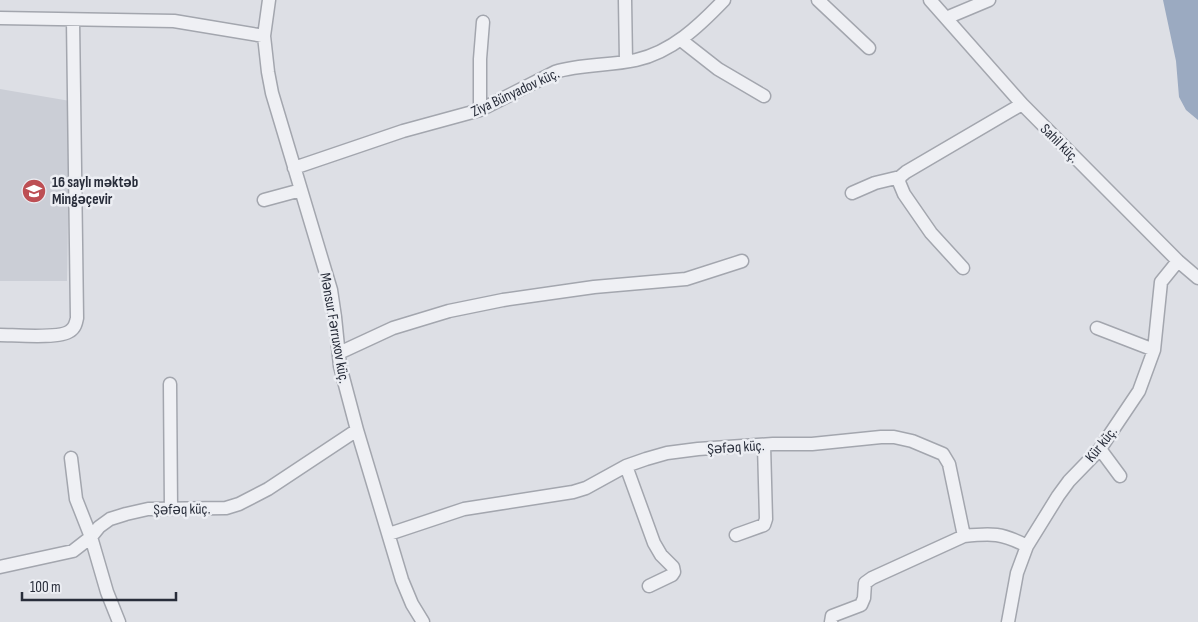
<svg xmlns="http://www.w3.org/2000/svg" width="1198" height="622" viewBox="0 0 1198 622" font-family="'Sofia Sans Condensed',sans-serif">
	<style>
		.built { fill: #cbced6 }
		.water { fill: #9baac1 }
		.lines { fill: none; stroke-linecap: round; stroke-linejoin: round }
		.minor-casing { stroke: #a3a6ae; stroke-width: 15 }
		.minor { stroke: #eff0f4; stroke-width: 12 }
		.labels { text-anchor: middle; stroke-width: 5; stroke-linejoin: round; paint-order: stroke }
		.street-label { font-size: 15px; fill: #282d3a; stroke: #eceef3 }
		.poi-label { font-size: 15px; font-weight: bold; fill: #282d3a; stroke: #eceef3; text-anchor: start }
	</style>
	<rect width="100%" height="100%" fill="#dddfe5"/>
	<path class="built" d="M0,89L70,101L67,281H0Z"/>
	<path class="water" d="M1163,0H1198V120L1186,110L1179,97L1176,61Z"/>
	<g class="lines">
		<g class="minor-casing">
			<path id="minor" d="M269,0L264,36L268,72L272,93L331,290L335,317L340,366L357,430L402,580L412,604L423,622
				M625,0L626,61
				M818,0L869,48
				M930,0L1022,104L1178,261L1198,278
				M0,18L174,21L264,36
				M946,18L989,0
				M681,40L718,69L764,96
				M480,110V59L483,22
				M294,168L403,131L480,110L555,72C581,64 609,66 636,60C672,52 699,26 724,0
				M852,193L875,183L900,177
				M264,200L301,190
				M963,268L931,233L904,194L899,182L900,177L906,172L1022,104
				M1097,328L1154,350
				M0,335C14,335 60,339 70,331C75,328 76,323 77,318L73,20
				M339,353L393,328L449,311L503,300L594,287L686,279L742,261
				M170,384L171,509
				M1100,449L1120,476
				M71,458L76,499L91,537L107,592L119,622
				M626,466L654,543L661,555L673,567L674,572L672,575L649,586
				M389,534L464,509L573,492L586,488L626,466L646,459L667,453L698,449L773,444H812L881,437H894L912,441L943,454L949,464L964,536C992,533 1002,533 1027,546
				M736,535L764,525L766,519L764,445
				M0,567L73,551L91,537L99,527L110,519L126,514L148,509L226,508L239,504L268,489L357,430
				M831,622L832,616L861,605L864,598L865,583L872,578L964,536
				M1008,622L1017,573L1027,546L1058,496L1069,481L1100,449L1139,391L1154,350L1161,282L1178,261"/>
		</g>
		<use href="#minor" class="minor"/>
	</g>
	<defs>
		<g id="school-disc" transform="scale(1.25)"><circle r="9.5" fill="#bd4f54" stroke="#eceef3"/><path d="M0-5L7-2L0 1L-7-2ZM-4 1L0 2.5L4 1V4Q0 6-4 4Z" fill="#fff"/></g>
	</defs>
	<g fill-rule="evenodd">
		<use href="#school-disc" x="34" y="191"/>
	</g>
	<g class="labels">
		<g class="street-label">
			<text transform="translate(515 92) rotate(-25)" y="5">Ziya Bünyadov küç.</text>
			<text transform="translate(1060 143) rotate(45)" y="5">Sahil küç.</text>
			<text transform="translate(335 328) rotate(80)" y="5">Mənsur Fərruxov küç.</text>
			<text transform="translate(1101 444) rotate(-51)" y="5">Kür küç.</text>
			<text transform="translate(736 447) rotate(-4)" y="5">Şəfəq küç.</text>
			<text transform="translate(182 509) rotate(-1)" y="5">Şəfəq küç.</text>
		</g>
		<g class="poi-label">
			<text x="52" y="187">16 saylı məktəb<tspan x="52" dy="17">Mingəçevir</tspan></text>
		</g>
	</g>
	<path d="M22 592v8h154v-8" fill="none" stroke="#282d3a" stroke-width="2.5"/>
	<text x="30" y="592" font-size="15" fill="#282d3a" stroke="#eceef3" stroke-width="4" paint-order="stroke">100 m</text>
</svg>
